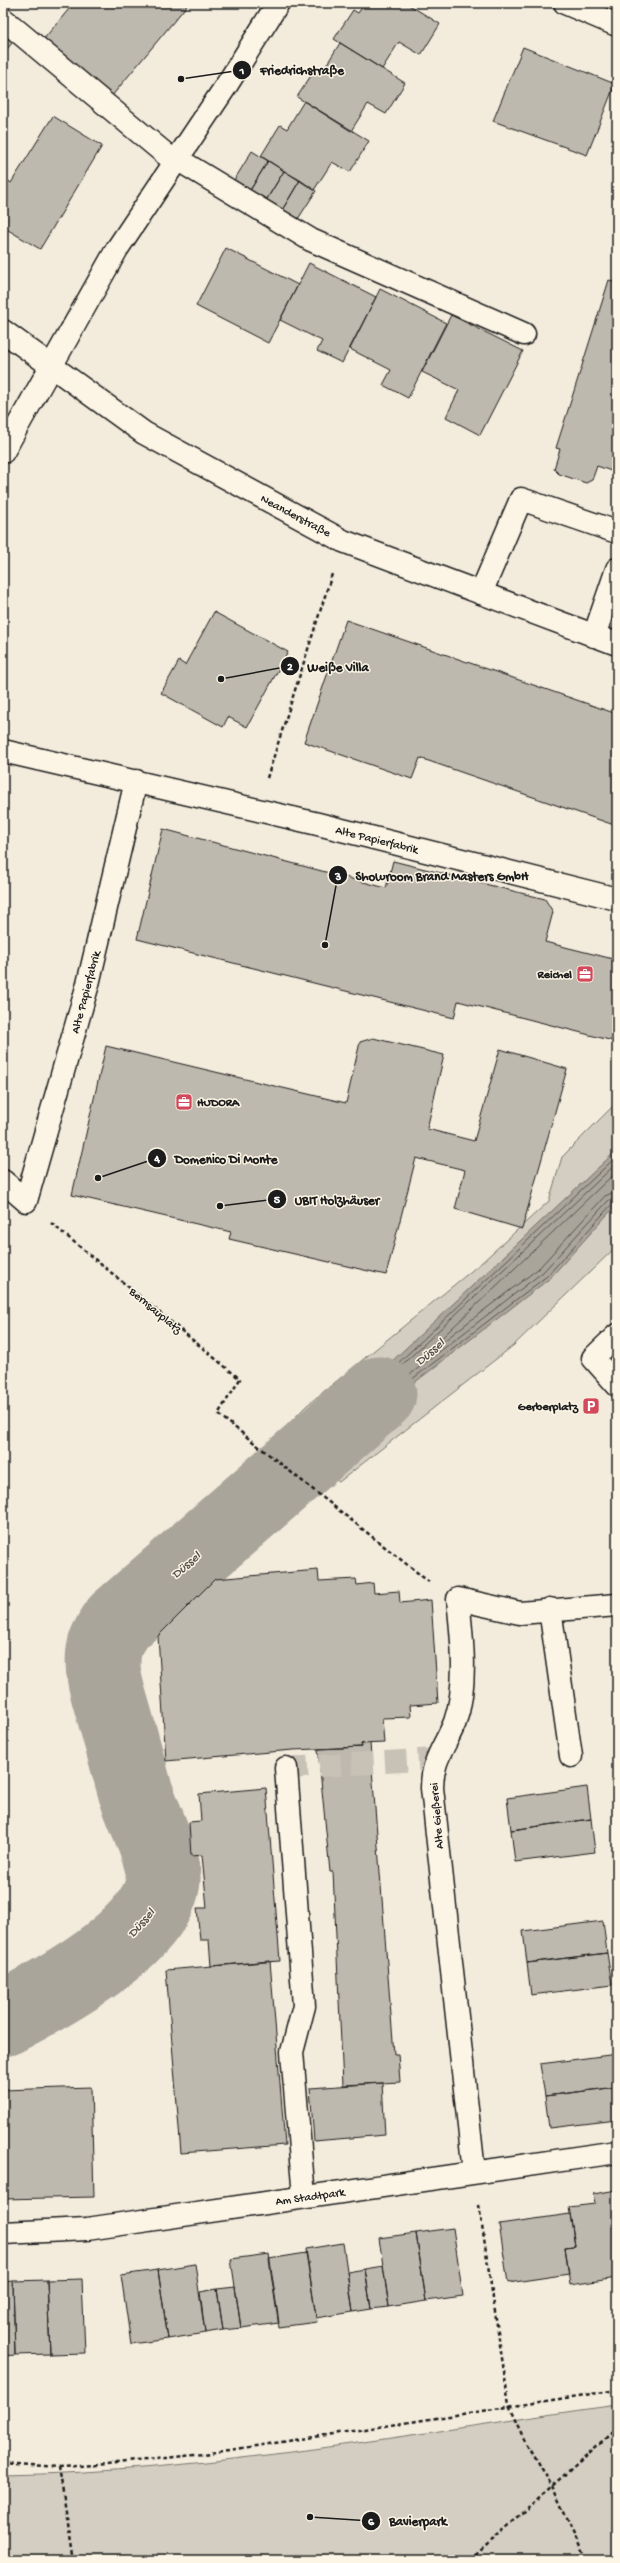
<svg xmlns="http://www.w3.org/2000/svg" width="620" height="2563" viewBox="0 0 620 2563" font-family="'Gochi Hand',sans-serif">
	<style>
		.green { fill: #d3cec1; stroke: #78756e }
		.water { fill: #aaa59b; stroke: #716e68 }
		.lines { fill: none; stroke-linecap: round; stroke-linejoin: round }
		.shore { stroke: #55534f; stroke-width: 1 }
		.river { stroke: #aaa59b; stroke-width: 75 }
		.building { fill: #beb9ae; stroke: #1c1c1c }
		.minor-tunnel { stroke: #c8c2b6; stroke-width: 22; stroke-dasharray: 22 11; stroke-linecap: butt }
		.minor-casing { stroke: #1c1c1c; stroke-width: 25 }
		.major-casing { stroke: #1c1c1c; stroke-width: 25 }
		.path { stroke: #1c1c1c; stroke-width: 2.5; stroke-dasharray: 4 3; stroke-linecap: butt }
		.minor { stroke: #fcf5e5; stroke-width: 22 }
		.major { stroke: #fcf5e5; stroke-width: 22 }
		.labels { text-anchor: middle; stroke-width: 3; stroke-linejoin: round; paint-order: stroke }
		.street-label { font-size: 12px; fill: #1c1c1c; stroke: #fcf5e5 }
		.poi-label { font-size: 12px; font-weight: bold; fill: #1c1c1c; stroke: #fcf5e5; text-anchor: end }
		.water-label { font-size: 13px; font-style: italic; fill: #55534f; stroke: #fcf5e5 }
		.leader { fill: none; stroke: #1c1c1c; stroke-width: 1.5 }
		.callout-dot { fill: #1c1c1c; stroke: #fcf5e5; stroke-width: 1.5 }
		.mark-label { font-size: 12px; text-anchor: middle; font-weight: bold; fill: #fff }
		.callout-label { font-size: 13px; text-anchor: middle; font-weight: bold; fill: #1c1c1c; stroke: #fcf5e5; stroke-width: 3; stroke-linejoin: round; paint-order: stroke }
	</style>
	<rect width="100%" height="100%" fill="#f3ecdd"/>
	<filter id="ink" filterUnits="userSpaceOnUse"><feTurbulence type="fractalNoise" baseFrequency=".025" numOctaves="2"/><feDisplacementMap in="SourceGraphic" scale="8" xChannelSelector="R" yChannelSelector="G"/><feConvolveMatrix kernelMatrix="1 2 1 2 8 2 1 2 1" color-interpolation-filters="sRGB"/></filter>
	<g filter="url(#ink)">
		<path class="green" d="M617,1102V1246L514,1345L339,1482L274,1439L306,1406L481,1263L549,1201L562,1157Z
			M617,2405V2560H3V2475C209,2472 413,2433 617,2405Z"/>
		<path class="water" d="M617,1150V1204L549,1279L414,1383L313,1474L292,1455Z"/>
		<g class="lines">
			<path class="shore" d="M617,1156L299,1457L314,1467L411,1380L547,1276L612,1204L617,1202
				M617,1163L307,1454V1457L314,1461L408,1376L543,1272L609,1200L617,1197
				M617,1171L430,1349L432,1350L539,1268L605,1196L617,1191"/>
			<path class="river" d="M3,2019C49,1995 158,1937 163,1880C165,1858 142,1813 135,1790C128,1765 121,1740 114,1714C108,1693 99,1669 105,1646C107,1638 114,1629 118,1622L379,1394"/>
		</g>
		<path class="building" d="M74,3H189L111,97L42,41Z
			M365,3H406L440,24L421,55L399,42L382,69L334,39L353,10L358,13Z
			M3,31L15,40L3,53Z
			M340,43L405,83L386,114L368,104L351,131L297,97L316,68L322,72Z
			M523,47L615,84L587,155L493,121Z
			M304,101L369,141L350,172L332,162L314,190L261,156L280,125L287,129Z
			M53,116L102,146L40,249L3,227V176L11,183Z
			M252,151L268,161L249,192L233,182Z
			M268,161L284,171L265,202L249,192Z
			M284,171L300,180L281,212L265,202Z
			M300,180L316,191L296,222L281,212Z
			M226,248L298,285L268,343L196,306Z
			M309,263L376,297L342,363L317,351L322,341L280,320Z
			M609,280L617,283V473L597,466L592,480L586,483L559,474L554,469L560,449L556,448Z
			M380,289L446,323L408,398L383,385L391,370L350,349Z
			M451,315L523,351L480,435L446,417L459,390L422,372Z
			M214,612L288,652L247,727L228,717L223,727L161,693L179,661L185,665Z
			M346,620L617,714V826L420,758L412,779L304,742Z
			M163,829L386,888L393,861L545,899L553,912L545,942L617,960V1042L458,1001L454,1018L137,939Z
			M373,1038L444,1055L427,1129L474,1141L500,1049L567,1069L522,1229L455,1209L465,1170L416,1158L386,1275L229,1239L231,1232L72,1195L106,1046L346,1103L360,1042Z
			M318,1570L319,1581L356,1579L357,1585L373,1583L374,1593L399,1591L400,1603L431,1600L438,1703L410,1705L411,1717L382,1718L384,1743L361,1744L362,1747L293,1750L166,1761L158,1636L215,1579Z
			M370,1743L394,2054H398L400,2082L343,2085L333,1872H330L318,1749L362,1747L361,1744Z
			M587,1787L591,1819L511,1830L507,1798Z
			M266,1788L280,1961L211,1966L209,1940H200L197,1908H207L202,1855L191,1856L189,1822L201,1821L199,1794Z
			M591,1819L595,1852L515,1862L511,1830Z
			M603,1921L607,1953L527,1963L523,1931Z
			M607,1953L612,1985L531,1995L527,1963Z
			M270,1961L285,2145L181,2153L166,1970Z
			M617,2054V2087L545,2096L540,2064Z
			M382,2083L385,2135L314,2141L310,2088Z
			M91,2087L94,2197L3,2199V2090Z
			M617,2087V2120L549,2128L545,2096Z
			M617,2190V2278L570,2285L565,2247L575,2246L569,2207L595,2204L593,2194Z
			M570,2214L575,2246L565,2247L569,2274L508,2283L499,2224Z
			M453,2228L463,2296L426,2301L416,2233Z
			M416,2233L426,2301L389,2307L379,2238Z
			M343,2243L353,2312L316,2318L306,2249Z
			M306,2253L317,2322L279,2327L269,2259Z
			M269,2254L279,2323L241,2328L231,2259Z
			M195,2264L205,2333L168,2339L158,2270Z
			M383,2266L389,2307L371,2309L365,2269Z
			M365,2269L371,2309L353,2312L347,2272Z
			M158,2270L168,2339L131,2344L121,2275Z
			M82,2279L85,2353L50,2354L47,2280Z
			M47,2280L50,2354L15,2355L13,2281Z
			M13,2281L15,2355L3,2356V2282Z
			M235,2287L241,2328L223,2330L217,2289Z
			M217,2289L223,2330L205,2333L200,2292Z"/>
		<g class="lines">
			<path class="minor-tunnel" d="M286,1768L436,1759"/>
			<g class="minor-casing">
				<path id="minor" d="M565,3L617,25
					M3,19L175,162
					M177,159L311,240L524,334
					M3,452L117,249L226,86L278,3
					M481,593L521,499L617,532
					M594,636L617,569
					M3,751L318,824L617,899
					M3,1181L26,1201L88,984L136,781
					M617,1335L593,1358L617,1385
					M550,1609L571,1756
					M286,1768L304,2006L292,2052L304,2197
					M474,2172L432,1788C432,1759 445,1747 455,1722C468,1684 462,1638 458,1599L520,1613L617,1605
					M3,2233L87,2229L617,2152"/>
			</g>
			<g class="major-casing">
				<path id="major" d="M3,331L144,433L343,541L617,644"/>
			</g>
			<path class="path" d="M267,778L332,574
				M51,1223L240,1379L218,1414L429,1582
				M479,2205L509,2405L525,2439L553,2488L586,2560
				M3,2463L59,2467L97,2465L204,2454L617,2390
				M59,2467L74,2560
				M469,2560L617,2428"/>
			<use href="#minor" class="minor"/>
			<use href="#major" class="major"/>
		</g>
	</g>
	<defs>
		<g id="office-square" transform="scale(0.9)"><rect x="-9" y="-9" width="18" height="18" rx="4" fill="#d1495b" stroke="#fcf5e5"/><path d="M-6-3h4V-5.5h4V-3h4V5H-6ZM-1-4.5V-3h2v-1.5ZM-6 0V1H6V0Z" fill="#fff"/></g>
		<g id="parking-square" transform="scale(0.9)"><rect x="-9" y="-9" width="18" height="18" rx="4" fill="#d1495b" stroke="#fcf5e5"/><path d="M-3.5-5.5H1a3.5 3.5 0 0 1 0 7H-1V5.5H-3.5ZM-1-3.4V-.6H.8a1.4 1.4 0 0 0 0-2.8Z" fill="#fff"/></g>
	</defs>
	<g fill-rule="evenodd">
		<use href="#office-square" x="585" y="974"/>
		<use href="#office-square" x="184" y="1102"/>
		<use href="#parking-square" x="591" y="1406"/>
	</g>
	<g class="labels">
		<g class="street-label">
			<text transform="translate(296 515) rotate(28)" y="4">Neanderstraße</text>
			<text transform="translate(377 839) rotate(14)" y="4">Alte Papierfabrik</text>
			<text transform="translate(85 992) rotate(-75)" y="4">Alte Papierfabrik</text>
			<text transform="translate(156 1310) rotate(40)" y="4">Bernsauplatz</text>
			<text transform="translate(436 1816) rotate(-95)" y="4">Alte Gießerei</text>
			<text transform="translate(310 2196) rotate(-8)" y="4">Am Stadtpark</text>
		</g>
		<g class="poi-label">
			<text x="572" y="978">Reichel</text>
			<text x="197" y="1106" text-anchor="start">HUDORA</text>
			<text x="578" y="1410">Gerberplatz</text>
		</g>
		<g class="water-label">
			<text transform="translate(429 1351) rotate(-41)" y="5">Düssel</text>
			<text transform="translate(185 1564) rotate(-41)" y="5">Düssel</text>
			<text transform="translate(140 1922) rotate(-49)" y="5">Düssel</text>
		</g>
	</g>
	<path class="leader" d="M181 79L242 70M221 679L290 666M325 945L338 875M98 1178L157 1158M220 1206L277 1199M310 2517L371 2521"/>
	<g class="callout-dot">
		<circle cx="181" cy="79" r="4"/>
		<circle cx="221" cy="679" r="4"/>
		<circle cx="325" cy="945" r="4"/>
		<circle cx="98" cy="1178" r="4"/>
		<circle cx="220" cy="1206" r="4"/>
		<circle cx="310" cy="2517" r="4"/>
		<circle cx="242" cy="70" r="10"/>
		<circle cx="290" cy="666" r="10"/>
		<circle cx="338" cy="875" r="10"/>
		<circle cx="157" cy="1158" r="10"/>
		<circle cx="277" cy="1199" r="10"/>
		<circle cx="371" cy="2521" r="10"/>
	</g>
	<g class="mark-label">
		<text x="242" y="74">1</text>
		<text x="290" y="670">2</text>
		<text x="338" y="880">3</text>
		<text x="157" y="1162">4</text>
		<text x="277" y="1203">5</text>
		<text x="371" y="2525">6</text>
	</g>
	<g class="callout-label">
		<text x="302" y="74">Friedrichstraße</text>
		<text x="338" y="671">Weiße Villa</text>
		<text x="442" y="880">Showroom Brand Masters GmbH</text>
		<text x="226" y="1163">Domenico Di Monte</text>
		<text x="337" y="1204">UBIT Holzhäuser</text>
		<text x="418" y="2525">Bavierpark</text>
	</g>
	<rect width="620" height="2563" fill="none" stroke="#fcf5e5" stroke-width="16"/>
	<rect x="8" y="8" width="604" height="2547" fill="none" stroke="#1c1c1c" stroke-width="1.5" filter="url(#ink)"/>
</svg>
